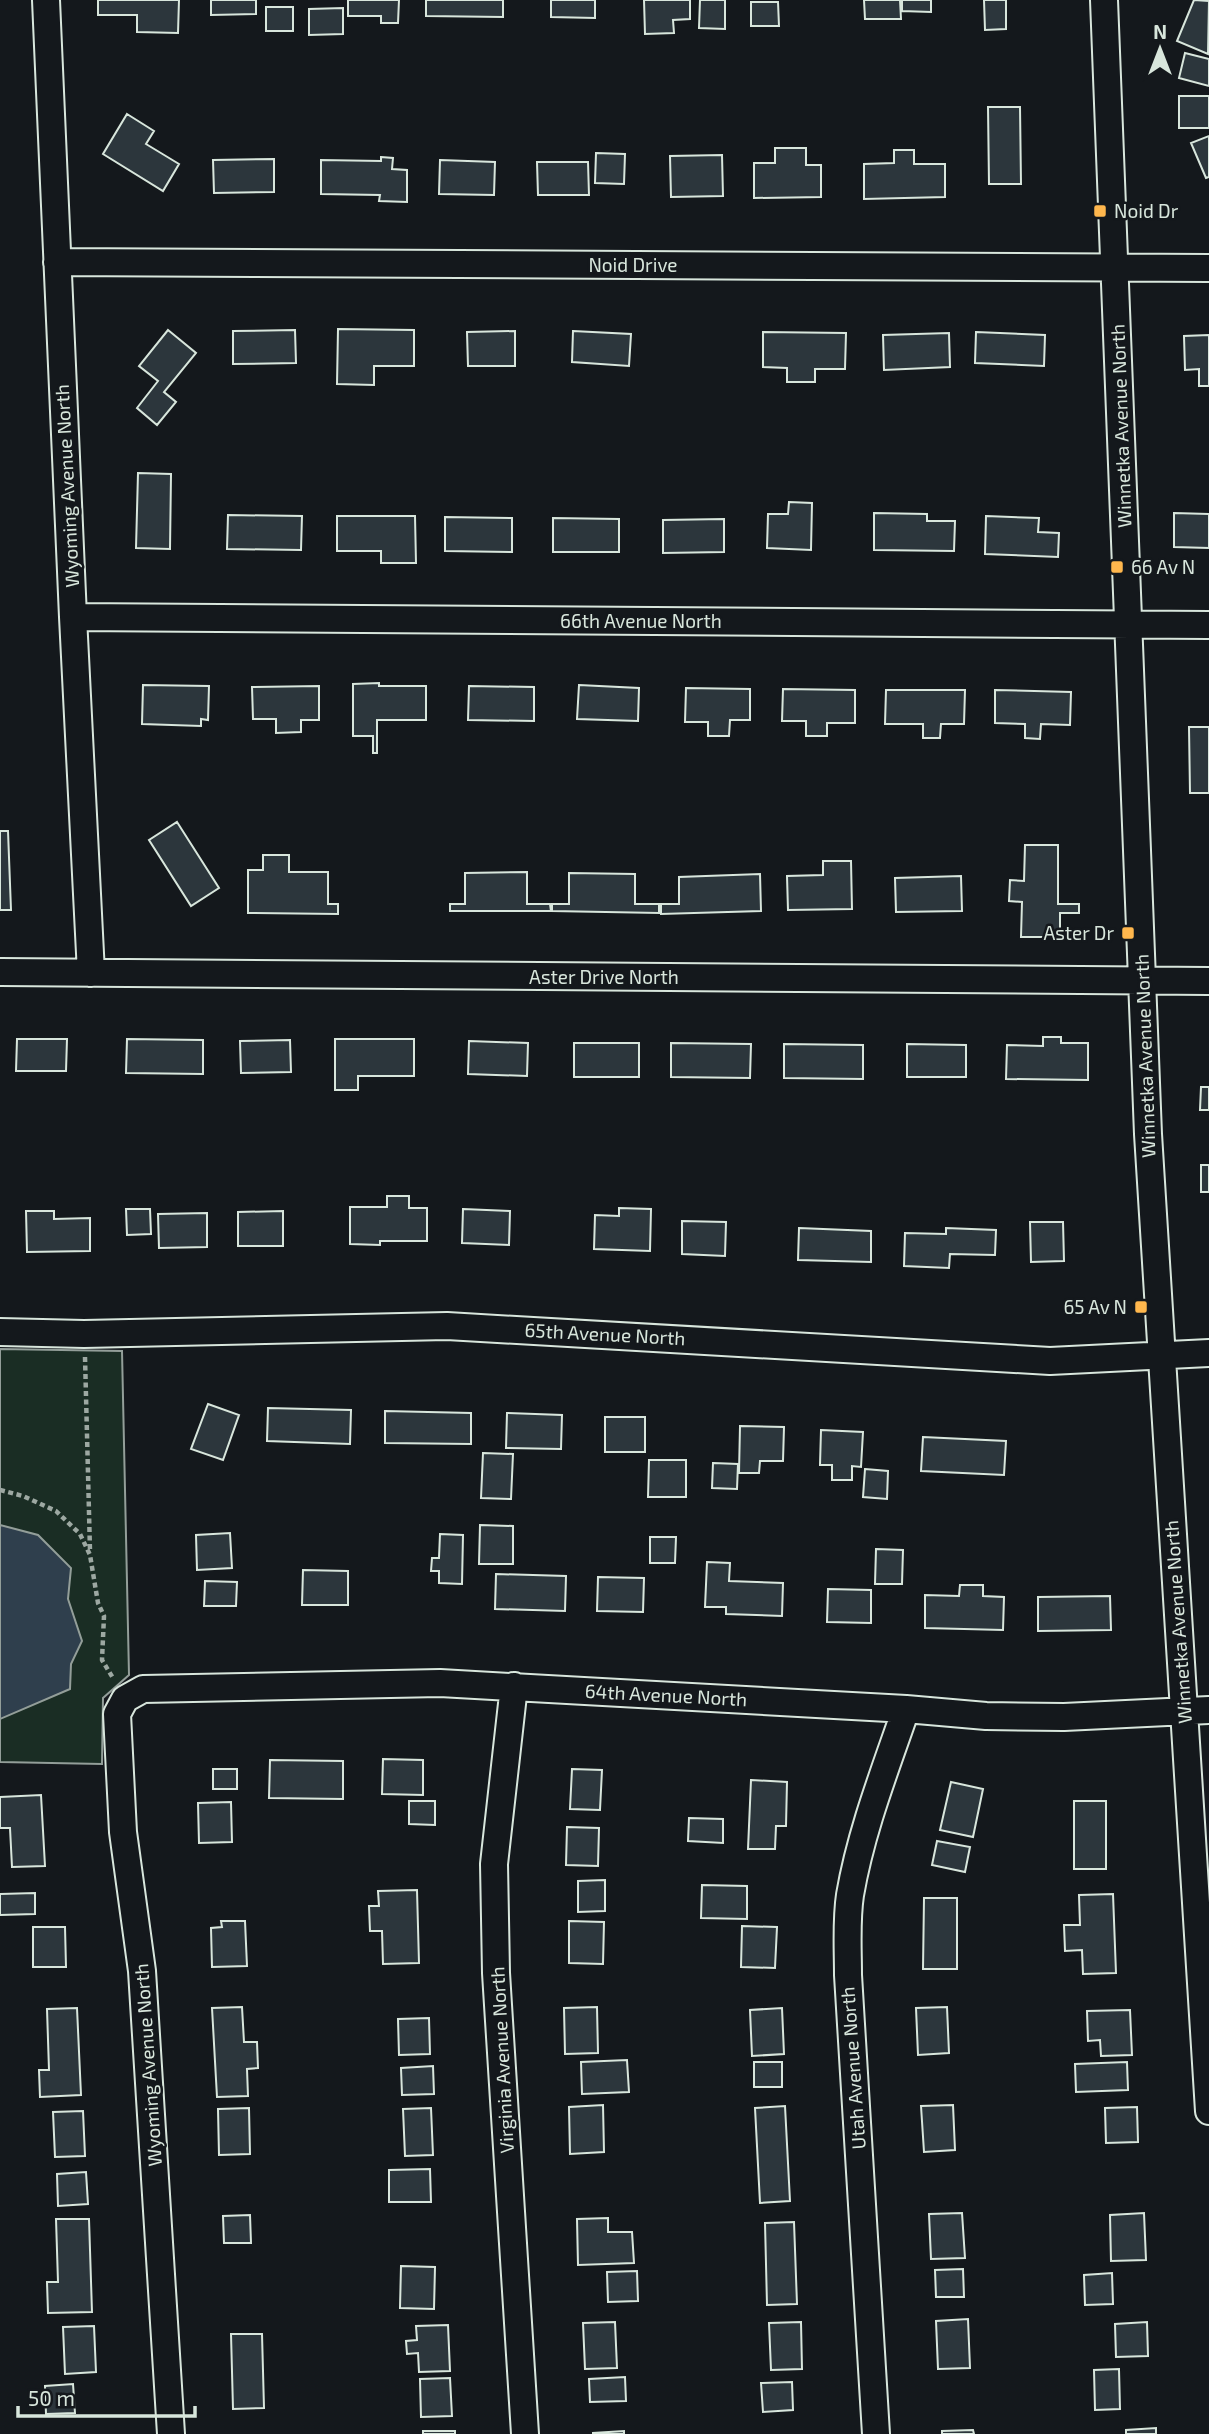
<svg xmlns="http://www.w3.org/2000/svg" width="1209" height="2434" viewBox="0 0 1209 2434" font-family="'Exo 2',sans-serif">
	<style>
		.green { fill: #1a2d24; stroke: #939e99; stroke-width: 2 }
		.water { fill: #2f3f4d; stroke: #939e99; stroke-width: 2 }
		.building { fill: #2c363c; stroke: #d8e6dc; stroke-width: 2 }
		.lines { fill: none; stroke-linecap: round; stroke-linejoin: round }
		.minor-casing { stroke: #d8e6dc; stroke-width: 30 }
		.path { stroke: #9da8a2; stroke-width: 4.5; stroke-dasharray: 5 3.5; stroke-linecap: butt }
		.minor { stroke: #14181c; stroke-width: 26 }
		.poi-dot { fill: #ffb74d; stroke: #14181c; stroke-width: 2.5 }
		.labels { text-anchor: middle; stroke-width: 5; stroke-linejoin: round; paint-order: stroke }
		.poi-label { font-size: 19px; fill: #d8e6dc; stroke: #14181c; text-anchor: start }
		.street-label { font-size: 19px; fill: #d8e6dc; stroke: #14181c }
	</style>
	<rect width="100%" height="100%" fill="#14181c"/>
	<path class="green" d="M0,1349L122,1351L129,1675L103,1698L102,1764L0,1762Z"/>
	<path class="water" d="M0,1525L38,1535L71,1568L68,1599L82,1641L71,1664L70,1689L0,1719Z"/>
	<path class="building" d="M98,0H179L178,33L137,32V15H98Z
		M211,0H256V14L211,15Z
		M348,0H399L398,23H381V16H348Z
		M426,0H503V17L426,16Z
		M551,0H595V18L551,17Z
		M644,0H690V19L673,20L674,33L645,34Z
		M700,0H725V29L699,28Z
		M864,0H900L901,19H865Z
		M902,0H931V12L902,11Z
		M984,0H1006V29L985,30Z
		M1194,0L1209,1L1208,54L1177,41Z
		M751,2H778L779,26H751Z
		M266,7H293V31H266Z
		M343,8V34L309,35V9Z
		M1185,53L1209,59V86L1179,78Z
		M1179,96H1209V128H1179Z
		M988,107H1020L1021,184H989Z
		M127,114L154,131L146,144L179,164L163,191L103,154Z
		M1209,136V177L1206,178L1191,143Z
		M775,148H806V165H821V197L754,198V163H775Z
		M894,150H914V164H945V197L864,199V164L894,163Z
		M596,153L625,154L624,184L595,183Z
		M722,155L723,196L671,197L670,156Z
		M381,157L393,158L392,169L407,170V202L379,201L380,195L321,194V160L381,161Z
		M274,159V192L214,193L213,160Z
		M440,160L495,162L494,195L439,194Z
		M537,162H588L589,195H538Z
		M338,329L414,330V366H374V385L337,384Z
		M168,330L196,353L164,392L176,402L157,425L137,408L158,381L139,366Z
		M295,330L296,363L233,364V331Z
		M515,331V366H468L467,332Z
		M573,331L631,334L629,366L572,362Z
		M763,332L846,333L845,369H815V382H787V368L763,367Z
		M976,332L1045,335L1044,366L975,363Z
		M949,333L950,367L884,370L883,335Z
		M1209,335V386H1199V369L1185,370L1184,336Z
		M138,473L171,474L170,549L136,548Z
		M789,502L812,503L811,550L767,548L768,514H788Z
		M874,513L927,514V521H955L954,551L874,550Z
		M1174,513L1209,514V548L1174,547Z
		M228,515L302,516L301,550L227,549Z
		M337,516H415L416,563H381V551H337Z
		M986,516L1039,518L1038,532L1059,533L1058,557L985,554Z
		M445,517L512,518V552L445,551Z
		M553,518L619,519V552H553Z
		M724,519V552L663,553V520Z
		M379,683V686H426V720H377V753H373V736H353V684Z
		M143,685L209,686L208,720L201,719V726L142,724Z
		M579,685L639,688L638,721L577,719Z
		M319,686V720H301V732L276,733V719H253L252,687Z
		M469,686L534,687V721L468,720Z
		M686,688L750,689V720H730L729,736H708V722H685Z
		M783,689L855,690V723H827V736H806V721H782Z
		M886,690H965L964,724H941L940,738H923V724H885Z
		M995,690L1071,692L1070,725L1041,724L1040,739L1025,738V724L995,723Z
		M1189,727H1209V793H1190Z
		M177,822L219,888L191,906L149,840Z
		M0,831H8L11,910H0Z
		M1025,845H1058V904H1079V913H1060V937H1021L1022,902L1009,901L1010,880L1024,881Z
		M263,855H289V872H328V904H338V914L248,913V870H263Z
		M823,861H851L852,909L788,910L787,876L823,875Z
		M527,872V904H550L551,911H450V904H465V873Z
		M569,873L635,874V904H659V913L552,911V904H569Z
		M760,874L761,911L661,914V904H679V877Z
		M961,876L962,911L896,912L895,878Z
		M1043,1037H1061V1043H1088V1080L1006,1079L1007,1045L1043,1046Z
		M17,1039H67L66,1071H16Z
		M127,1039L203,1040V1074L126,1073Z
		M335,1039H414V1076H358V1090H335Z
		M290,1040L291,1072L241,1073L240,1041Z
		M469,1041L528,1043L527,1076L468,1074Z
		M574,1043H639V1077H574Z
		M671,1043L751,1044L750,1078L671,1077Z
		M784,1044L863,1045V1079L784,1078Z
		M907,1044L966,1045V1077H907Z
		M1201,1087H1209V1110H1200Z
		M1201,1165H1209V1192H1201Z
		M387,1196H409V1208H427V1241H380V1245L350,1244V1207H387Z
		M619,1208L651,1209L650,1251L594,1249L595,1215L619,1216Z
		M126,1209H150L151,1234L127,1235Z
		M463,1209L510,1211L509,1245L462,1243Z
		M26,1211H54V1219L90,1218V1251L27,1252Z
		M283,1211V1246H238V1212Z
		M207,1213V1247L159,1248L158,1214Z
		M682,1221L726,1222L725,1256L682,1254Z
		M1030,1222H1063L1064,1261L1031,1262Z
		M799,1228L871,1231V1262L798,1260Z
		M946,1228L996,1230L995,1255L950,1254L949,1268L904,1266L905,1233L946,1234Z
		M208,1404L239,1415L223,1460L191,1449Z
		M268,1408L351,1410L350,1444L267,1441Z
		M385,1411L471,1413V1444L385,1443Z
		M507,1413L562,1415L561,1449L506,1448Z
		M605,1417H645V1452H605Z
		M740,1426L784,1427L783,1461H760L759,1473H739Z
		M821,1430L863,1432L861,1467L852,1466V1480H832V1465H820Z
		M923,1437L1006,1441L1004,1475L921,1471Z
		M483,1453L513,1454L511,1499L481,1498Z
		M649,1460H686V1497H648Z
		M713,1463L738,1464L737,1489L712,1488Z
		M865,1469L888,1471L887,1499L863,1497Z
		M480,1525L513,1526V1564H479Z
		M230,1533L232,1568L197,1570L196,1535Z
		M440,1534L463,1535L462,1584L439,1583V1571H431L432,1558H439Z
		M650,1537H676L675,1563H650Z
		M876,1549L903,1550L902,1584H875Z
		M707,1562L730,1563L729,1581L783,1583L782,1616L726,1614V1607H705Z
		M303,1570L348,1571V1605H302Z
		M496,1574L566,1576L565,1611L495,1609Z
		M598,1577L644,1578L643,1612L597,1611Z
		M205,1581L237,1582L236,1606H204Z
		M960,1585H983V1596L1004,1597L1003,1630L925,1628V1595L959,1596Z
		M828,1589L871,1590V1623L827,1622Z
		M1110,1596L1111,1630L1038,1631V1597Z
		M383,1759L423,1760V1795L382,1794Z
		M270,1760L343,1761V1799L269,1798Z
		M213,1769H237V1789H213Z
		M572,1769L602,1770L600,1810L570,1809Z
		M751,1780L787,1782L786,1826H776L775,1849H748Z
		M951,1782L983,1789L973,1837L940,1830Z
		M41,1795L45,1866L12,1867L10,1828H0V1797Z
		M409,1801H435V1825L409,1824Z
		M1074,1801H1106V1869H1074Z
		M231,1802L232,1842L199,1843L198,1803Z
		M689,1818L723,1819V1843L688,1841Z
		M567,1827L599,1828L598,1866L566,1865Z
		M937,1841L970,1847L965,1872L932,1865Z
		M605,1880V1911L578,1912V1881Z
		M702,1885L747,1886V1919L701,1918Z
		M417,1890L419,1963L383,1964L382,1931H370L369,1906H379L378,1891Z
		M35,1893V1914L0,1915V1894Z
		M1113,1894L1116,1973L1083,1974L1082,1950L1065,1951L1064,1925H1080L1079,1895Z
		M924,1898H957V1969H923Z
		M221,1921H245L247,1966L212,1967L211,1928L222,1927Z
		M569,1921L604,1922L603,1964L569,1963Z
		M742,1926L777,1927L775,1968L741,1967Z
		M33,1927H65L66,1967H33Z
		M242,2007L244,2042H257L258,2068L247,2069L248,2096L217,2097L212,2008Z
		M597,2007L598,2053L565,2054L564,2008Z
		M947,2007L949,2053L918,2055L916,2008Z
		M77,2008L81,2095L40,2097L39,2070H49L47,2009Z
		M782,2008L784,2054L752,2056L750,2010Z
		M1130,2010L1132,2055L1101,2056L1100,2040L1088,2041L1087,2011Z
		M429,2018L430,2054L399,2055L398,2019Z
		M627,2060L629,2092L582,2094L581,2062Z
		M754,2062H782V2087H754Z
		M1127,2062L1128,2090L1076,2092L1075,2064Z
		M433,2066L434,2094L402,2095L401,2068Z
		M603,2105L604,2152L570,2154L569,2107Z
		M953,2105L955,2150L924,2152L921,2106Z
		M785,2106L790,2201L760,2203L755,2108Z
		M1137,2107L1138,2142L1106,2143L1105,2108Z
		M249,2108L250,2154L219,2155L218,2109Z
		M431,2108L433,2155L405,2156L403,2109Z
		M83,2111L85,2156L55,2157L53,2112Z
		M430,2169L431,2202H389V2170Z
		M86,2172L88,2204L58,2206L57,2174Z
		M962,2213L965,2258L931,2259L929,2214Z
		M1144,2213L1146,2260L1111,2261L1110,2215Z
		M250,2215L251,2243H224L223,2216Z
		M608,2218V2232H632L634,2263L578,2265L577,2219Z
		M56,2219H89L92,2312L48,2313L47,2282H58Z
		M794,2222L797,2304L767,2305L765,2223Z
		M401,2266L435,2267L434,2309L400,2308Z
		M963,2269L964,2297H936L935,2270Z
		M637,2271L638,2301L608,2302L607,2272Z
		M1112,2273L1113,2304L1085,2305L1084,2275Z
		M968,2319L970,2368L938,2369L936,2321Z
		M615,2322L617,2368L585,2369L583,2323Z
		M801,2322L802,2369L771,2370L769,2323Z
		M1147,2322L1148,2356L1116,2357L1115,2324Z
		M448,2325L450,2371L419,2372L418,2353L407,2354L406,2341L417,2340L416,2326Z
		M94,2326L96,2372L65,2374L63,2327Z
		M231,2334H262L264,2408L233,2409Z
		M1119,2369L1120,2409L1095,2410L1094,2370Z
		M625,2377L626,2401L590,2402L589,2379Z
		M450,2378L452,2416L421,2417L420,2379Z
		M792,2382L793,2410L763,2412L761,2383Z
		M73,2384L75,2413L46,2414L45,2386Z
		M1156,2428V2434H1126V2430Z
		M973,2430L974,2434H942V2431Z
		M423,2431H455V2434H423Z
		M624,2431V2434H593V2433Z"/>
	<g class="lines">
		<g class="minor-casing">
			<path id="minor" d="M46,0L73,617L91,973
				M1104,0L1148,1134L1209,2111
				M57,262L1209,268
				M73,617L1209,625
				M0,972L1209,981
				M0,1332L84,1334L447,1326L1050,1361L1209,1353
				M514,1686L494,1864L496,1973L525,2434
				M171,2434L142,1971L123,1832L117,1714L125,1699L143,1689L440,1683L906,1709L986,1716L1064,1717L1209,1710
				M876,2434L848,1975C848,1949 846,1921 850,1895C861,1831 885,1770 906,1709"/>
		</g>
		<path class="path" d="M85,1357L90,1551
			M0,1490L23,1496L56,1511L80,1534L90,1555L98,1603L104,1616L102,1660L113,1678"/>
		<use href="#minor" class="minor"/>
	</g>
	<g class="poi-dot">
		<rect x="1093" y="204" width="14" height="14" rx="3.5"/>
		<rect x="1110" y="560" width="14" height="14" rx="3.5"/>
		<rect x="1121" y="926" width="14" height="14" rx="3.5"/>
		<rect x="1134" y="1300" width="14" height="14" rx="3.5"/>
	</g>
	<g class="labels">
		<g class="poi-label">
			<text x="1114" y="218">Noid Dr</text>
			<text x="1131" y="574">66 Av N</text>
			<text x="1114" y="940" text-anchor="end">Aster Dr</text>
			<text x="1127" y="1314" text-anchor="end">65 Av N</text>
		</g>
		<g class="street-label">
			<text x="633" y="272">Noid Drive</text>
			<text transform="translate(1121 426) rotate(-92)" y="7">Winnetka Avenue North</text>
			<text transform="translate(67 486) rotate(-93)" y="7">Wyoming Avenue North</text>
			<text x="641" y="628">66th Avenue North</text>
			<text x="604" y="984">Aster Drive North</text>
			<text transform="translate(1145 1056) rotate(-92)" y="7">Winnetka Avenue North</text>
			<text transform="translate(605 1334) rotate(3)" y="7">65th Avenue North</text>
			<text transform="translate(1178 1622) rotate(-94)" y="7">Winnetka Avenue North</text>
			<text transform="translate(666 1695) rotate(3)" y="7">64th Avenue North</text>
			<text transform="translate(502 2060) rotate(-93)" y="7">Virginia Avenue North</text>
			<text transform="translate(148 2065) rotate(-94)" y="7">Wyoming Avenue North</text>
			<text transform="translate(853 2068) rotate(-94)" y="7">Utah Avenue North</text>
		</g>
	</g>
	<g transform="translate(1160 49)" stroke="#14181c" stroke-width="5" paint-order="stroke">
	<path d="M0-5L12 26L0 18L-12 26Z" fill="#d8e6dc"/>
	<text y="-10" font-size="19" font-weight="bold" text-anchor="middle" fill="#d8e6dc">N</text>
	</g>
	<path d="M18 2406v10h177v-10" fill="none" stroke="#d8e6dc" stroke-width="3.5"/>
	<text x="28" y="2406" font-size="21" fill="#d8e6dc" stroke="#14181c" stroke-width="5" paint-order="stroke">50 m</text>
</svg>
